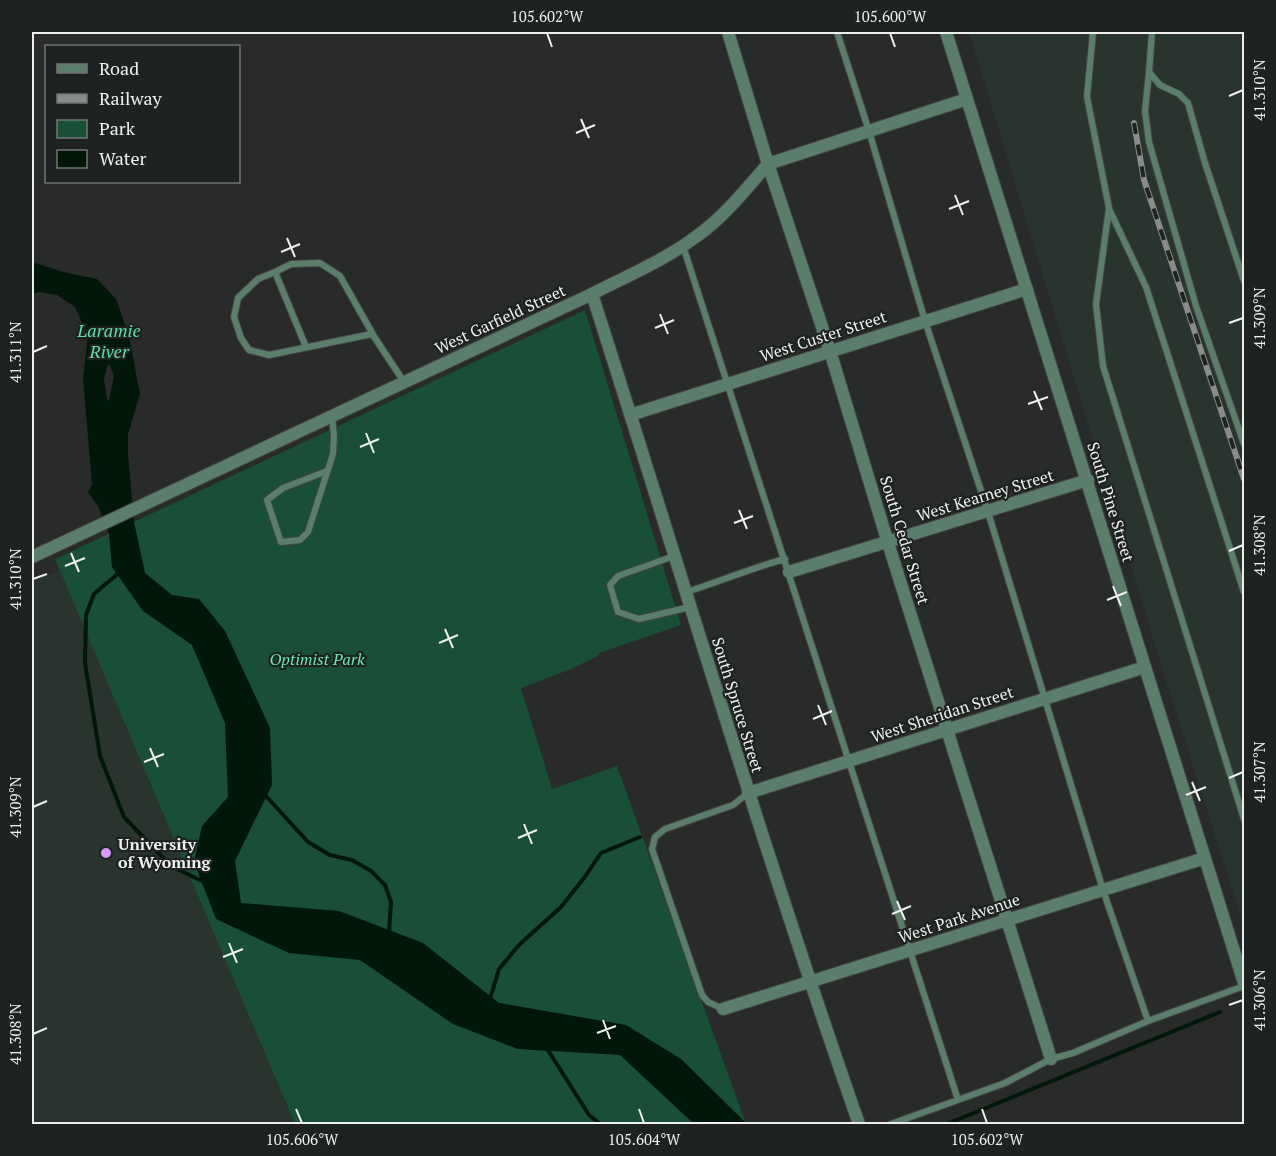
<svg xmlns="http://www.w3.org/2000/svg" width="1276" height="1156" viewBox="0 0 1276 1156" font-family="'PT Serif',serif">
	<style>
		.built { fill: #2a342e }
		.green { fill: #194e37 }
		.water { fill: #00170a; fill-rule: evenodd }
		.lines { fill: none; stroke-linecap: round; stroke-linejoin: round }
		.stream { stroke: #00170a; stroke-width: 4 }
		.service-casing { stroke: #444745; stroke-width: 8 }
		.minor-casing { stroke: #444745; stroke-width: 14 }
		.tertiary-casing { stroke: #444745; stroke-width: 14 }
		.service { stroke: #5a7e6b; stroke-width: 6 }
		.minor { stroke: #5a7e6b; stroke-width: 12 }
		.tertiary { stroke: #5a7e6b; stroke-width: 12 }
		.rail-casing { stroke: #888b89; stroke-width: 6 }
		.rail { stroke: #1e2220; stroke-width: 4; stroke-dasharray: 11; stroke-linecap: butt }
		.ticks { fill: none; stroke: #eef0ef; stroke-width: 2 }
		.poi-dot { fill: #d59cfb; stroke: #1e2220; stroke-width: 2 }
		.labels { text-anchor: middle; stroke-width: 4.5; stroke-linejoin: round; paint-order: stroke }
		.street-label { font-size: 16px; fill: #eef0ef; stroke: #1e2220 }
		.park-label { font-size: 16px; font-style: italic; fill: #69e9ad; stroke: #1e2220 }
		.poi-label { font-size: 16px; font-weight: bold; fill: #eef0ef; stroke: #1e2220; text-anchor: start }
		.water-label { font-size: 18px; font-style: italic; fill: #5edea3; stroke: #1e2220 }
		.neatline { fill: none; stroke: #eef0ef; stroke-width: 2 }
		.ticks-label { font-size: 15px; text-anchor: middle; fill: #eef0ef }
	</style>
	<rect width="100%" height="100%" fill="#282b29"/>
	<path class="built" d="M969,32H1244V927L1161,665Z
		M60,570L295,1124H32V582Z"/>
	<path class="green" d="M585,310L681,625L599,653L598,656L571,669L521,688L552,789L617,766L746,1124H295L55,559Z"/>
	<path class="water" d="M32,262L67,273L97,279L116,299L129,336L140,394L128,434V455L134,522L145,573L172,595L199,599L225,631L270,728L272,785L235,861L241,903L339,911L423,943L499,1003L626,1025L681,1059L747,1124H694L620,1055L518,1049L453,1024L360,960L289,953L216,919L194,862L202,826L228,797L225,723L192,645L143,611L112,567L109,534L98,506L88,492L92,485L83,378L88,336L75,307L57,295L39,292L32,294ZM108,364L110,365L114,376L109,401L107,399L104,379Z"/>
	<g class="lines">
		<path class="stream" d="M121,571L94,594L86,615L85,663L100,756L124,817L171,866L204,882
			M265,795L308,842L330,855L352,860L371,871L385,885L391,902L389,933
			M490,999L499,969L519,945L561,907L584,878L601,853L640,837
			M546,1047L589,1115L600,1124
			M947,1124L1220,1012"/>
		<g class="service-casing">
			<path id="service" d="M837,32L869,131L925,321L988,512L1103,890L1148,1021
				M1093,32L1087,97L1109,208L1096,304L1103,366L1244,819
				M1152,32L1149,72L1160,85L1179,94L1188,103L1205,163L1244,281
				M1149,72L1145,111L1149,142L1196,306L1244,444
				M1110,211L1146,287L1244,592
				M683,246L958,1100
				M275,272L306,347
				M372,334L269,355L249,350L241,338L234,317L238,298L258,279L275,272L291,264L320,263L340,276L375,338L404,382
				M327,471L283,488L267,500L281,542L300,540L308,532L333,454L334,436L332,416
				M674,556L618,576L610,585L618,612L639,619L690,607
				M686,592C719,582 751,568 785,559
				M723,1009L708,1002L702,995L652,849L655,837L665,829L733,805L748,793
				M891,1124L1005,1083L1051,1059L1073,1053L1148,1021L1244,986"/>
		</g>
		<g class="minor-casing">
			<path id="minor" d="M946,32L1244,983
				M967,99L768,164L830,351L888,543L1051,1059
				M592,294C681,571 763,850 859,1124
				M630,415L1027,289
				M789,572L1088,480
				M748,793L1145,667
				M723,1009L1205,858"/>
		</g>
		<g class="tertiary-casing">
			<path id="tertiary" d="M32,557L592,294C627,276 665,260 697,236C724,217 746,189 768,164L728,32"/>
		</g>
		<use href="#service" class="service"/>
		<use href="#minor" class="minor"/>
		<use href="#tertiary" class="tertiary"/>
		<g class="rail-casing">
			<path id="rail" d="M1134,123L1144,180L1244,479"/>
		</g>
		<use href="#rail" class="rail"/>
	</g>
	<path class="ticks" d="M547,33L552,47M890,33L895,47M1229,96L1243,90M581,119L589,138M576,133L595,125M955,195L963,215M949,209L969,201M287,238L295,257M281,252L300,244M660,314L668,334M1229,323L1243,318M655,328L674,320M33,352L47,346M1034,391L1042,410M1028,404L1048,397M366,433L374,453M360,447L379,439M739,510L747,529M734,523L753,516M1229,551L1243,545M71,553L79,572M65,566L85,558M33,579L47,574M1113,586L1121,606M1107,600L1127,592M445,629L453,648M439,643L458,635M818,705L826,725M813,719L832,711M150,748L158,767M144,762L164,754M1229,778L1243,772M1192,782L1200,801M1186,795L1206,787M33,807L47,801M524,824L532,844M518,838L537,830M897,901L905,920M892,914L911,906M229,943L237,963M223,957L243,949M1229,1005L1243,1000M603,1020L610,1039M597,1033L616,1026M33,1034L47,1028M296,1109L302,1123M639,1109L644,1123M982,1109L987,1123"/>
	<circle class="poi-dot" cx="106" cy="853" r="6"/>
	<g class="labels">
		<g class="street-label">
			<text transform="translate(500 319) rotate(-25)" y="6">West Garfield Street</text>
			<text transform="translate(823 336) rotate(-18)" y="6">West Custer Street</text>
			<text transform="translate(985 495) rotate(-17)" y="6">West Kearney Street</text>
			<text transform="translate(1111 502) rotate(73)" y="6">South Pine Street</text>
			<text transform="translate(905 540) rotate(73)" y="6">South Cedar Street</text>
			<text transform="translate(738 705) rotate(73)" y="6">South Spruce Street</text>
			<text transform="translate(942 714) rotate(-18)" y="6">West Sheridan Street</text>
			<text transform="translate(959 918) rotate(-18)" y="6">West Park Avenue</text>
		</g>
		<g class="park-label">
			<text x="317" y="665">Optimist Park</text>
		</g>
		<g class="poi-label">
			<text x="118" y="850">University<tspan x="118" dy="18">of Wyoming</tspan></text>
		</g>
		<g class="water-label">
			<text x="109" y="337">Laramie<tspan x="109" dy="21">River</tspan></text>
		</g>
	</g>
	<rect width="1276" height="1156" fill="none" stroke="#1e2220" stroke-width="66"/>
	<rect x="45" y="45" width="195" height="138" fill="#1e2220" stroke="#717473" stroke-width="1.5"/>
	<rect x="57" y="64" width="30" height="9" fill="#5a7e6b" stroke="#717473" stroke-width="1.5"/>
	<text x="99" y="75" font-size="18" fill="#eef0ef">Road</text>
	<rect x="57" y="94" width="30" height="9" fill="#888b89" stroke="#717473" stroke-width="1.5"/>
	<text x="99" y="105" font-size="18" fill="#eef0ef">Railway</text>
	<rect x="57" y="120" width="30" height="18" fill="#194e37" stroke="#717473" stroke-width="1.5"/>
	<text x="99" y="135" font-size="18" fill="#eef0ef">Park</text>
	<rect x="57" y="150" width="30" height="18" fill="#00170a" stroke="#717473" stroke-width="1.5"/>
	<text x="99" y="165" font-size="18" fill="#eef0ef">Water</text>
	<rect x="33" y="33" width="1210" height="1090" class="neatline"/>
	<g class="ticks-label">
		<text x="547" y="22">105.602°W</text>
		<text x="890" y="22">105.600°W</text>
		<text transform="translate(1260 90) rotate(-90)" y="5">41.310°N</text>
		<text transform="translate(1260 318) rotate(-90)" y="5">41.309°N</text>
		<text transform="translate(16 352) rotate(-90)" y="5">41.311°N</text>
		<text transform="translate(1260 545) rotate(-90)" y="5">41.308°N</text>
		<text transform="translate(16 579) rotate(-90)" y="5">41.310°N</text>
		<text transform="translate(1260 772) rotate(-90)" y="5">41.307°N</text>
		<text transform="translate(16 807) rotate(-90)" y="5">41.309°N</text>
		<text transform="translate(1260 1000) rotate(-90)" y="5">41.306°N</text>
		<text transform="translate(16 1034) rotate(-90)" y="5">41.308°N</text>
		<text x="302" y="1145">105.606°W</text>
		<text x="644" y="1145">105.604°W</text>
		<text x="987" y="1145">105.602°W</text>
	</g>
</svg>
